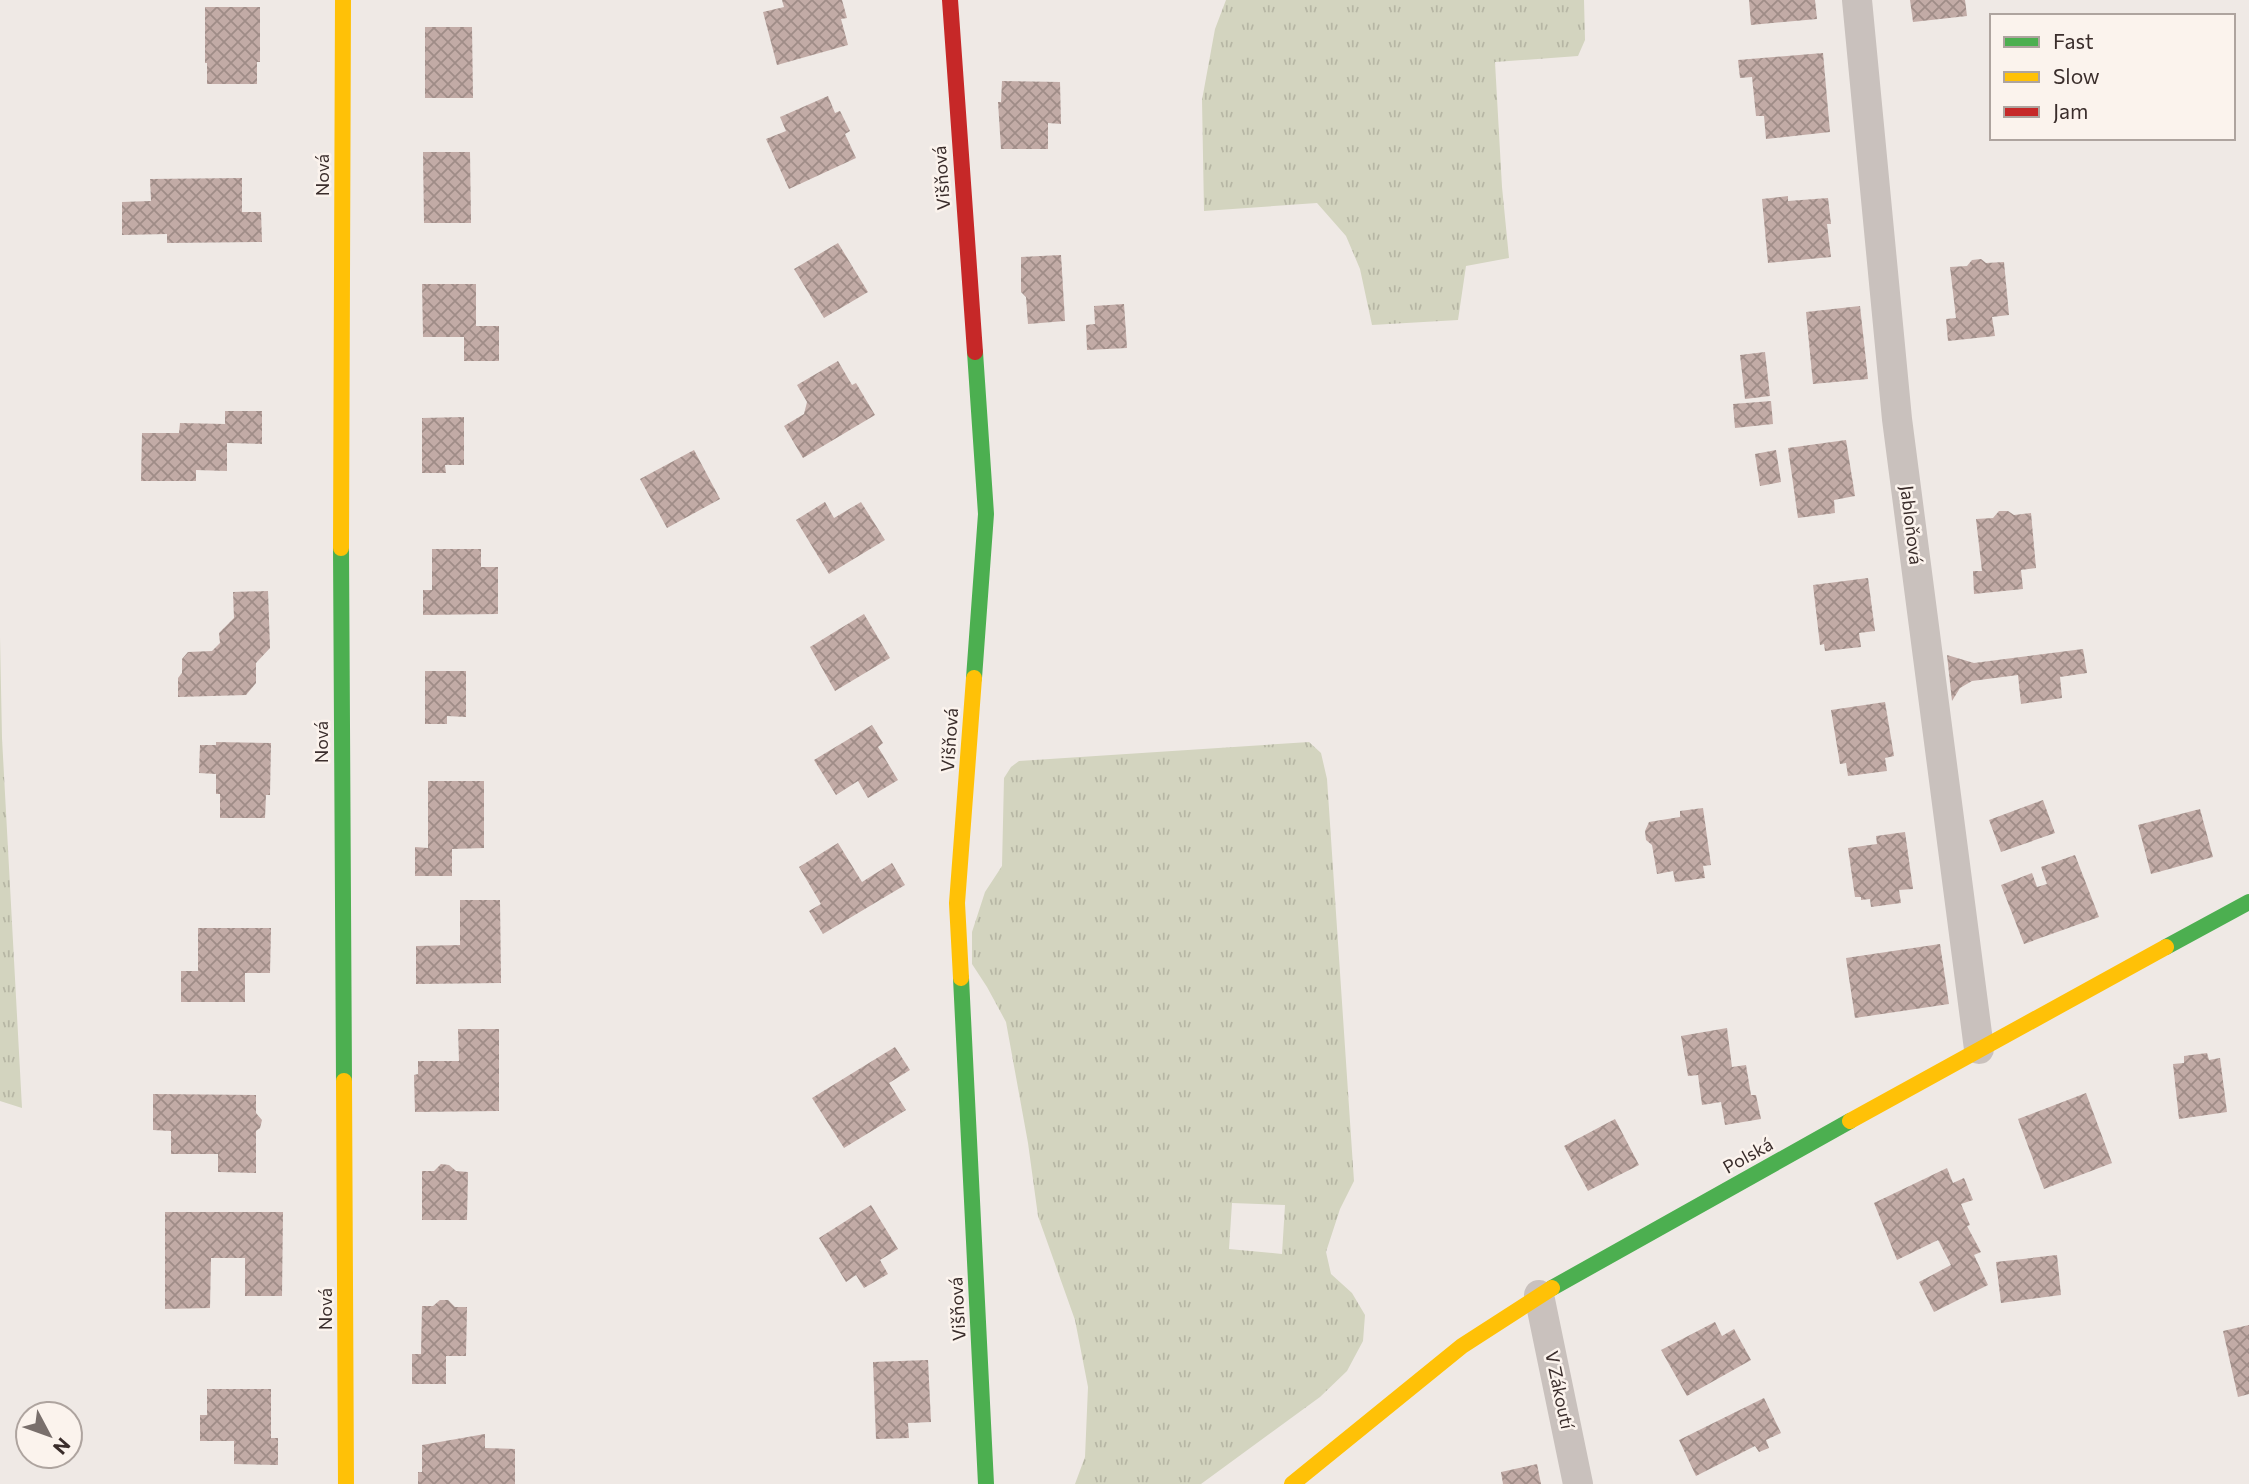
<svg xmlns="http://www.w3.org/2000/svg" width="2249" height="1484" viewBox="0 0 2249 1484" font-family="Commissioner,sans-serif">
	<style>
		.grass { fill: url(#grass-tufts); fill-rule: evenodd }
		.building { fill: url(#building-cross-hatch) }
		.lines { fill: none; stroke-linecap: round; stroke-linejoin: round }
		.street { stroke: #c9c1bd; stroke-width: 30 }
		.fast { stroke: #4caf50; stroke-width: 16 }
		.slow { stroke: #ffc107; stroke-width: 16 }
		.jam { stroke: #c62828; stroke-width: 16 }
		.labels { text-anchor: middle; stroke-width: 5; stroke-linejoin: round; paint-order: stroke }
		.street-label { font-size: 18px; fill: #3a2d2b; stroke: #fbf3ed }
	</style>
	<defs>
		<pattern id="grass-tufts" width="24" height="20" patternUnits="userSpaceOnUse" patternTransform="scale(1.75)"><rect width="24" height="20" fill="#d3d4bf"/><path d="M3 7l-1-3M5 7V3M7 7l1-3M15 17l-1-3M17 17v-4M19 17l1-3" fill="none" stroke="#b6b6a4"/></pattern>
		<pattern id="building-cross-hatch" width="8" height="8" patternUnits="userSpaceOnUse" patternTransform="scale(1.75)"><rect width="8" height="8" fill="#c2aba6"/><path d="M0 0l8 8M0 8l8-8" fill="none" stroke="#9f8c87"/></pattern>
	</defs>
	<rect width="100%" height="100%" fill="#efe9e5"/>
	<path class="grass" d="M1226,0H1584L1585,40L1578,56L1495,62L1502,187L1509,258L1466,266L1458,320L1372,325L1360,269L1346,236L1317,203L1204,211L1202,100L1215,29Z
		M0,637L2,738L22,1108L0,1101Z
		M1309,742L1321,753L1327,779L1354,1181L1340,1209L1326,1252L1331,1274L1352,1293L1365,1315L1363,1341L1347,1371L1320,1397L1201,1484H1075L1085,1457L1088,1387L1075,1320L1038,1216L1028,1143L1006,1022L987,987L972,964V932L985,892L1002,866L1004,778L1011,767L1019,761ZM1232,1203L1285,1205L1282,1254L1229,1249Z"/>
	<path class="building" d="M782,0H842L847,18L841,19L848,45L777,65L763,12L784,7Z
		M1749,0H1815L1817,19L1751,25Z
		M1910,0H1965L1967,16L1913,22Z
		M205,7H260V62H257V84H207V63H205Z
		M425,27H472L473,98H425Z
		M1823,53L1830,132L1766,139L1764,116H1756L1752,77L1740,78L1738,60Z
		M1002,81L1060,82L1061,124L1048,123V149H1001L998,102H1001Z
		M828,96L835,113L840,111L850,131L845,134L856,158L789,189L766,139L786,131L780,117Z
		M423,152H470L471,223H424Z
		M242,178V212H261L262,242L167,243V234L122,235V202L151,201L150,179Z
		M1788,196V201L1828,198L1831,224H1827L1831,257L1768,263L1762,199Z
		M838,243L868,292L824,318L794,269Z
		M1061,255L1065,321L1028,324L1026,297L1021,292V257Z
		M1981,259L1986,263L2004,262L2009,315L1992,317L1995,336L1948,341L1946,319L1956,318L1950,267L1967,266L1972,260Z
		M422,284H476V326H499V361H464V337H423Z
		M1124,304L1127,348L1087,350L1086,325L1095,324L1094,306Z
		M1860,306L1868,379L1813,384L1806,312Z
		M1765,352L1770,396L1745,399L1740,355Z
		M838,361L852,385L856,383L875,415L803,458L784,426L804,414L807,402L797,385Z
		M1771,401L1773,424L1735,428L1733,404Z
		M225,411H262V444L227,443V471L196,470V481H141L142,433H179L180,423L225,424Z
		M464,417V465H445L446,473H422V418Z
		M1846,440L1855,496L1834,500L1835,513L1798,518L1788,448Z
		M694,450L720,499L667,528L640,479Z
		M1776,450L1781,482L1760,486L1755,454Z
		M825,502L834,518L861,502L885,540L829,574L796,520Z
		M1999,511H2008L2014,515L2031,513L2036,568L2021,570L2023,589L1974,594L1973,571H1982L1976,519L1993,518Z
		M432,549H481V567H498V614L423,615V590H432Z
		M1868,578L1875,631L1859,633L1861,647L1825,651L1824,644L1820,645L1813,585Z
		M268,591L270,648L256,663V683L246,695L178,697V678L182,673V659L188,652L212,651L220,643L219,633L234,618L233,592Z
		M864,614L890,658L835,691L810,647Z
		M2083,649L2087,673L2060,677L2062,698L2021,704L2018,675L1972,681L1960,688L1952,701L1947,655L1974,663Z
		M425,671H466V717L447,716V724H425Z
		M1885,702L1894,756L1885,758L1887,771L1848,776L1846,763L1840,764L1831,710Z
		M872,725L883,743L878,747L898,780L868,798L858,781L836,795L814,760Z
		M216,742L271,743L270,795H266L265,818H220V794H216V774L199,773L200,745H216Z
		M428,781H484V848L452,849V876H415V847L428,848Z
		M2043,800L2055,833L2001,852L1989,820Z
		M1703,808L1711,865L1703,866L1705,878L1675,882L1673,871L1657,874L1652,845L1646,840L1645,831L1649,822L1680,817V811Z
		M2200,809L2213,857L2151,874L2138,825Z
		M1905,832L1913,889L1899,890L1901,903L1871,907L1870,899L1861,900V897H1855L1848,848L1877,844L1876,836Z
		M838,843L862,882L892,863L905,885L823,934L809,911L821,904L799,867Z
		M2075,855L2099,917L2024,944L2001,885L2032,873L2037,887L2047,884L2041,867Z
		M460,900H500L501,983L416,984V946L460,945Z
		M198,928H271L270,973H245V1002H181V971H198Z
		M1940,944L1949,1004L1855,1018L1846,958Z
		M1727,1028L1732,1067L1746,1065L1751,1095H1756L1761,1119L1725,1125L1721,1102L1702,1105L1698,1075L1688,1076L1681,1036Z
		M458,1029H499V1111L415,1112L414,1075L418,1074V1061H459Z
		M895,1047L910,1070L889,1083L906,1110L844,1148L812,1098Z
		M2207,1053L2209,1060L2220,1058L2227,1112L2179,1119L2173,1064L2184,1063V1056Z
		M2086,1093L2112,1163L2044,1189L2018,1119Z
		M153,1094L256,1095V1113L262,1120L260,1128L256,1131V1173L218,1172V1154H171V1131L153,1130Z
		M1615,1119L1639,1165L1588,1191L1564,1146Z
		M441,1164L449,1165L456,1171L468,1172L467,1220H422V1171H434Z
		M1947,1168L1953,1183L1964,1178L1973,1200L1961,1204L1970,1225L1967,1226L1981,1252L1974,1255L1988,1285L1934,1312L1919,1282L1951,1265L1938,1240L1897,1260L1874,1203Z
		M871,1205L898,1249L880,1260L888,1274L864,1288L856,1275L846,1282L819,1238Z
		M165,1212H283L282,1296H245V1258H211L210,1308L165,1309Z
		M2057,1255L2061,1295L2001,1303L1996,1262Z
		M440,1300H448L455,1307H467L466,1356H446V1384H412V1354H421L422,1306H433Z
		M1715,1322L1722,1336L1734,1329L1751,1360L1687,1396L1661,1350Z
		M2249,1325V1394L2238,1397L2223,1331Z
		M928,1360L931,1422L908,1423L909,1438L876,1439L873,1362Z
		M207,1389H271V1438H278V1465L234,1464V1441H200V1415H207Z
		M1764,1398L1781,1433L1766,1440L1769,1448L1759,1452L1755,1446L1696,1476L1679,1440Z
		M485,1434V1448L515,1449V1484H418V1472H422V1445Z
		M1537,1464L1541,1484H1503L1501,1472Z"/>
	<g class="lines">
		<path class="street" d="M1857,0L1897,419L1979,1049
			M1539,1295L1578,1484"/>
		<path class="fast" d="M341,548L344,1081
			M974,678L986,514L975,352
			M2166,947L2249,902
			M961,978L986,1484
			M1552,1288L1850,1121"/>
		<path class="slow" d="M341,548L343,0
			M961,978L957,903L974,678
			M344,1081L346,1484
			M1850,1121L2166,947
			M1292,1484L1462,1346L1552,1288"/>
		<path class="jam" d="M950,0L975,352"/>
	</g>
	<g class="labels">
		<g class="street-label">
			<text transform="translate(323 175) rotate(-90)" y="6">Nová</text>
			<text transform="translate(942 178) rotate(-94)" y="6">Višňová</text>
			<text transform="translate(1911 525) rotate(83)" y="6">Jabloňová</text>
			<text transform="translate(950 740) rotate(-86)" y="6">Višňová</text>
			<text transform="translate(322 742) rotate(-90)" y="6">Nová</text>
			<text transform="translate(1748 1156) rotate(-29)" y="6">Polská</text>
			<text transform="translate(326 1309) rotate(-90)" y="6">Nová</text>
			<text transform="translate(958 1309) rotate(-93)" y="6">Višňová</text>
			<text transform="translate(1559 1390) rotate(78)" y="6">V Zákoutí</text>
		</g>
	</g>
	<rect x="1990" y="14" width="245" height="126" fill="#fbf3ed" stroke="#aea49f" stroke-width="2"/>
	<rect x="2004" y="37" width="35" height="10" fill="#4caf50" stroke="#aea49f" stroke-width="2"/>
	<text x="2053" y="49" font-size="21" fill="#3a2d2b">Fast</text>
	<rect x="2004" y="72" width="35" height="10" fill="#ffc107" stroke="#aea49f" stroke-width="2"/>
	<text x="2053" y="84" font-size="21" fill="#3a2d2b">Slow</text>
	<rect x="2004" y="107" width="35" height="10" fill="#c62828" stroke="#aea49f" stroke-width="2"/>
	<text x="2053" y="119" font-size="21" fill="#3a2d2b">Jam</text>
	<g transform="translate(49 1435) rotate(131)"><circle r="33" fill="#fbf3ed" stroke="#aea49f" stroke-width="2"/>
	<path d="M0-5L12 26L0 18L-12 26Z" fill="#796f6c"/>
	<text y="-10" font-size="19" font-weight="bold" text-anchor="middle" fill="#3a2d2b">N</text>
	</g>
</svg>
